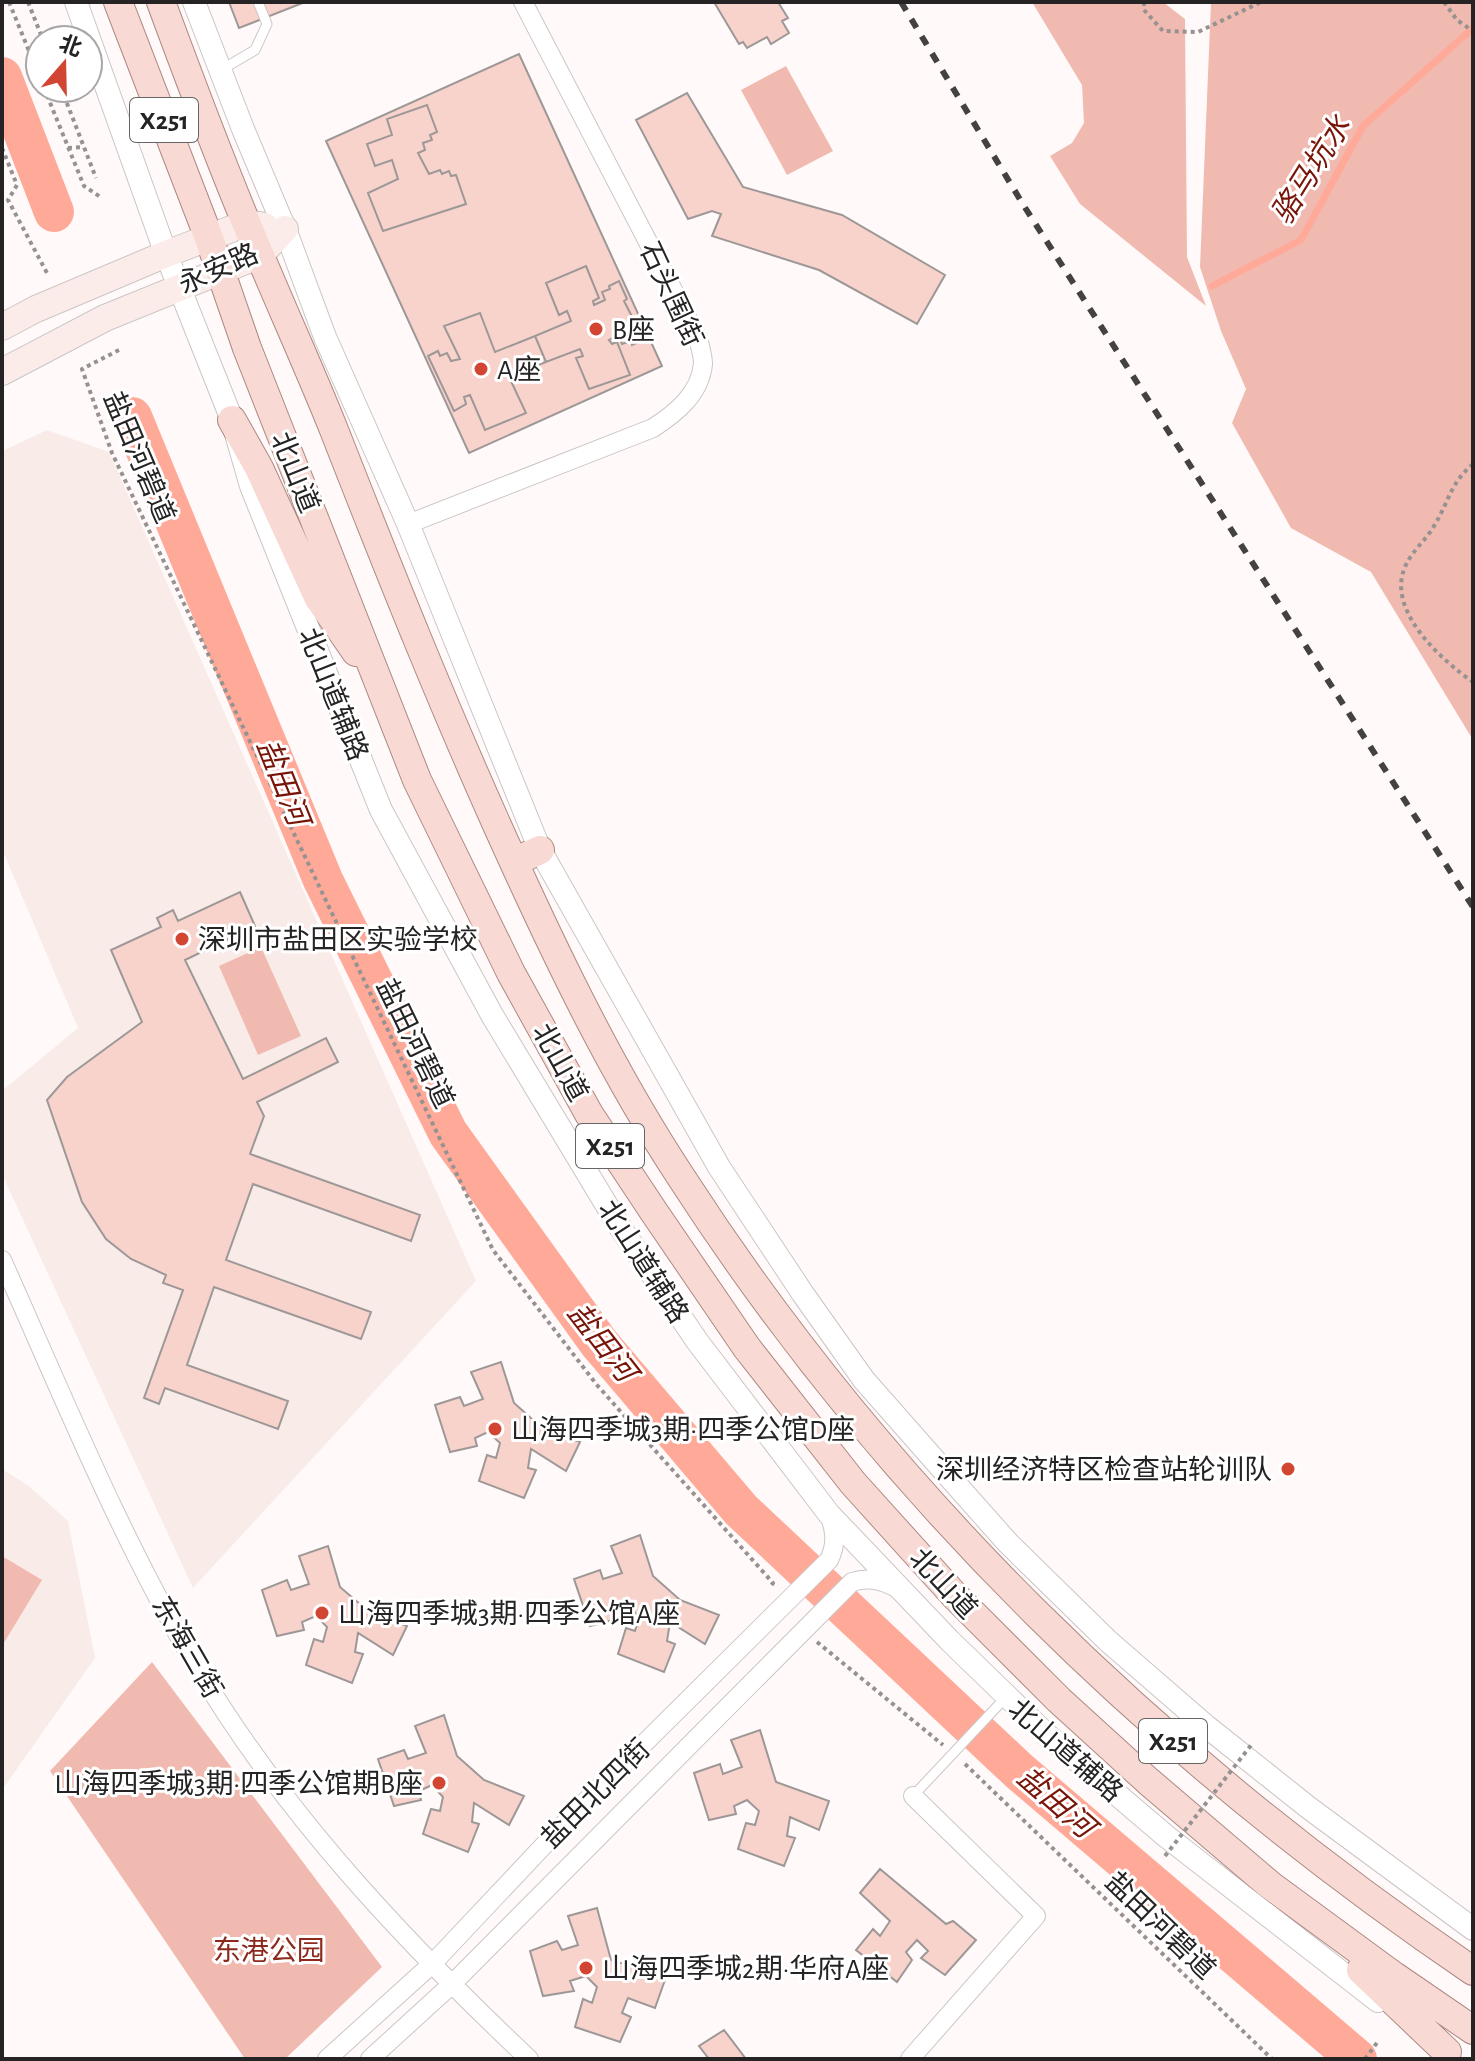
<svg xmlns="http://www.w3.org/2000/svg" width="1475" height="2061" viewBox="0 0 1475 2061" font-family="'Alegreya Sans','Noto Sans SC',sans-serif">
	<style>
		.built { fill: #f9ebe8 }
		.green { fill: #f1bab0 }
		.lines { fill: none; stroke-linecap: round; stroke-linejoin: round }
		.stream { stroke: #ffa999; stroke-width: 7 }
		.river { stroke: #ffa999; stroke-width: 40 }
		.building { fill: #f8d3cc; stroke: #9d9897; stroke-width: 2 }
		.service-casing { stroke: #cbc6c5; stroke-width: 11 }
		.minor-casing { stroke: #cbc6c5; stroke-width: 20 }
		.tertiary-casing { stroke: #cbc6c5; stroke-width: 24 }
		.secondary-casing { stroke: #cbc6c5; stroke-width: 28 }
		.primary-casing { stroke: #ac8983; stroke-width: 30 }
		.path { stroke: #969292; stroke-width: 4; stroke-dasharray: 4 4; stroke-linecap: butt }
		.service { stroke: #fff; stroke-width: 9 }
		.minor { stroke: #fff; stroke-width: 18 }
		.tertiary { stroke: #fff; stroke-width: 22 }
		.secondary { stroke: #fcece9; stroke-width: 26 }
		.primary { stroke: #f8d9d3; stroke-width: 28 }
		.rail { stroke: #444141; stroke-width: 6; stroke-dasharray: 10 10; stroke-linecap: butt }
		.path-bridge { stroke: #969292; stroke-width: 4; stroke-dasharray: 4 4; stroke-linecap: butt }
		.poi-dot { fill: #d24532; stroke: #fff; stroke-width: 3 }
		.labels { text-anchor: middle; stroke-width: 6; stroke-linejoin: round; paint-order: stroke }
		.shield { fill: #fff; stroke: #666565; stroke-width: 2 }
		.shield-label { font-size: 26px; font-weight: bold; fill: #252323 }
		.street-label { font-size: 28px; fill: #252323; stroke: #fff }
		.poi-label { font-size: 28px; fill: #252323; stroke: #fff; text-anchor: start }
		.park-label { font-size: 28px; fill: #8c291c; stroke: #fff }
		.water-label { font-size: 30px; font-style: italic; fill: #781508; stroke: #fff }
	</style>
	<rect width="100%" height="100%" fill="#fffaf9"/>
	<path class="built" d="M47,430L109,452L476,1281L193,1588L2,1174V1091L78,1028L2,849V451Z
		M2,1469L30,1487L68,1521L95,1658L2,1790Z"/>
	<path class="green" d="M1032,2H1163L1185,19L1187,257L1206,306L1080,204L1050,156L1072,143L1084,123L1082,85Z
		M1211,2H1473V740L1371,572L1291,528L1232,423L1246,389L1221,331L1200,267Z
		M786,66L833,151L787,175L741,90Z
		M261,947L301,1036L258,1055L219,966Z
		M2,1556L42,1580L2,1646Z
		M152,1662L382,1967L285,2059H245L50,1771Z"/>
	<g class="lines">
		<path class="stream" d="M1212,286L1301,240L1363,126L1473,28"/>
		<path class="river" d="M2,77L54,212
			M132,417L323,880L448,1133L599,1343L741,1510L1019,1771L1357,2059"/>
	</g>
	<path class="building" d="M229,2H305L239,28Z
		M714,2H778L788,18L782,21L789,33L771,44L767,37L747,48L743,42L739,44Z
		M519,54L662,366L469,453L326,141Z
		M687,93L743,187L842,215L945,275L917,324L819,270L712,236L721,214L712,211L688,219L636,120Z
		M427,105L437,132L430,135L432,140L423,143L425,150L418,153L429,174L440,170L442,174L449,171L451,176L456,175L466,204L383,231L368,193L398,179L392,160L375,166L367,144L392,135L387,119Z
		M586,266L599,298L593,301L594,305L605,300L602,292L610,289L609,286L619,281L627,299L624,301L644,340L632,345L631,341L622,344L618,335L609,340L612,344L617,342L630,375L589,389L576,358L583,356L580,349L546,362L535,336L571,321L567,311L559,315L546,283Z
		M480,313L495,352L535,336L546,362L509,377L526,413L485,430L470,395L464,397L466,404L454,411L428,356L438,351L440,356L447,353L451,361L460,359L444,326Z
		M240,892L255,926L185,960L243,1079L326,1038L338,1062L257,1102L264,1116L250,1154L420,1215L411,1241L253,1184L226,1260L371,1312L361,1339L214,1287L187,1365L288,1401L278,1429L165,1388L159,1404L144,1398L183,1290L163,1283L166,1275L131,1259L106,1239L82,1202L47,1100L67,1077L142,1022L111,950L161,927L157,918L173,910L178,921Z
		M501,1362L514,1403L541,1427L580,1442L566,1471L531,1449L528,1468L536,1470L524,1498L479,1481L487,1455L496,1458L500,1443L488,1432L475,1438L477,1446L450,1452L435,1405L460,1397L464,1406L483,1399L471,1372Z
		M640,1535L653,1576L680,1600L719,1615L705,1644L670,1622L667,1641L675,1644L664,1672L618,1654L626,1628L635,1631L639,1617L628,1605L614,1611L617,1619L590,1626L574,1579L600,1570L603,1579L622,1573L611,1546Z
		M328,1546L340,1587L368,1611L407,1626L393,1655L358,1633L355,1652L363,1654L352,1683L306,1665L314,1639L323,1642L327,1627L316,1616L302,1622L304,1630L277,1636L262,1590L287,1580L291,1590L309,1584L299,1556Z
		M444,1715L457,1756L484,1780L524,1796L509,1825L474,1803L472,1822L479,1824L468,1852L423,1834L431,1809L440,1811L443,1797L432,1785L419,1791L421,1800L394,1806L378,1759L404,1750L408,1759L426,1753L415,1726Z
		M760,1730L776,1782L829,1801L819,1830L790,1817L787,1836L795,1838L784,1866L738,1849L746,1823L755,1825L759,1811L747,1800L734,1806L736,1814L709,1820L694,1773L720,1764L723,1774L742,1767L731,1740Z
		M880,1869L946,1924L953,1921L976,1940L945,1975L921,1958L928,1951L917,1940L906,1952L912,1960L897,1982L856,1950L873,1929L880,1936L890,1921L860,1893Z
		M597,1908L611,1960L666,1977L655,2008L628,1998L622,2013L631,2017L620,2042L575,2027L583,1999L592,2003L597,1987L586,1976L570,1981L574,1991L543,1996L530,1951L557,1941L562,1950L578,1945L568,1916Z
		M724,2030L746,2059H709L699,2046Z"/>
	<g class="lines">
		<g class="service-casing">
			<path id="service" d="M221,70L255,50L267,24L258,2
				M913,1796L1006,1697"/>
		</g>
		<g class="minor-casing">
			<path id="minor" d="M408,524L653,428C676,413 700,394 703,364C703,356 700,346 698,338L523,2
				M2,1260C63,1396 119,1535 195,1664C283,1813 404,1941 529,2059
				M327,2059L432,1964L580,1807L829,1560C837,1544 835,1530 829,1514
				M370,2059L451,1985L852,1582C869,1577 882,1580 898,1589
				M910,2059L1036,1916L913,1796"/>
		</g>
		<g class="tertiary-casing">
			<path id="tertiary" d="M76,2L166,254L232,420L251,486L381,810L492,1015L618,1224L697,1341L829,1514L950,1641L1047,1735L1167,1837L1378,2001
				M194,2L243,129L285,229L325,337L408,524L540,850L719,1167L803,1294L864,1380L945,1472L1008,1543L1108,1641L1206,1726L1309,1808L1473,1929"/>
		</g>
		<g class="secondary-casing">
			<path id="secondary" d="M2,327L36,309L166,254L247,223L265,226
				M2,372L105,318L260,255L285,229"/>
		</g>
		<g class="primary-casing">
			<path id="primary" d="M118,2L209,238L247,348L417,780L511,973L589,1114L654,1212L747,1348L853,1483L955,1596L1059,1700L1148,1781L1270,1885L1394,1976L1473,2030
				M161,2C192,86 223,169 258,251C283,311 310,370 334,430C390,573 447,716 511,856C561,966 614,1075 681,1177C886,1495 1161,1759 1473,1971
				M232,420L259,468L318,597L356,652
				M514,862L540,850
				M1361,1970L1447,2052"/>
		</g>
		<path class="path" d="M9,2L40,78
			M28,2L43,40
			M1144,2V10L1163,31L1198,32L1261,2
			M1444,2L1457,20L1473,31
			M44,88L84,186L102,198
			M61,88L96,178
			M2,148L17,185L8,200L47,273
			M68,148L84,147
			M119,350L82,369L112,453L493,1250L597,1385L773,1583L770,1587
			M1473,464C1450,483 1449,502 1434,526C1426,540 1411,552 1405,567C1386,610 1441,660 1473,682
			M817,1642L943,1745
			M965,1764L1272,2059
			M1365,2059L1379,2040"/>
		<use href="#service" class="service"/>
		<use href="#minor" class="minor"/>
		<use href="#tertiary" class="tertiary"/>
		<use href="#secondary" class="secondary"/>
		<use href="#primary" class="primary"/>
		<path class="rail" d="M901,2L1024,206L1473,907"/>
		<path class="path-bridge" d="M1165,1856L1252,1744"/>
	</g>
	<g class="poi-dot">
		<circle cx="596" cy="329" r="8"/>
		<circle cx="481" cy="369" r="8"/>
		<circle cx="182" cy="939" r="8"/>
		<circle cx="495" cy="1429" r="8"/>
		<circle cx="1288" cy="1469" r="8"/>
		<circle cx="322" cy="1613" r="8"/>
		<circle cx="439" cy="1783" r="8"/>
		<circle cx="586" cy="1968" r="8"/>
	</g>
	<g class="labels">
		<g class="shield">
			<rect x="130" y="98" width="68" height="44" rx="6"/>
			<rect x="576" y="1124" width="68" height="44" rx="6"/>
			<rect x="1139" y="1719" width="68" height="44" rx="6"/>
		</g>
		<g class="shield-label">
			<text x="164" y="129">X251</text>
			<text x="610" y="1155">X251</text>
			<text x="1173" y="1750">X251</text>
		</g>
		<g class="street-label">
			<text transform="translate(218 268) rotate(-24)" y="10">永安路</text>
			<text transform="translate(672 294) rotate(65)" y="10">石头围街</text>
			<text transform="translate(140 457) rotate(67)" y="10">盐田河碧道</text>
			<text transform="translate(296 472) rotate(68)" y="10">北山道</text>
			<text transform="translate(334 694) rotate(68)" y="10">北山道辅路</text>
			<text transform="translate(416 1043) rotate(64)" y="10">盐田河碧道</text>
			<text transform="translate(561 1062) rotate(61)" y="10">北山道</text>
			<text transform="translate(644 1261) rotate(57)" y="10">北山道辅路</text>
			<text transform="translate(944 1583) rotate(47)" y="10">北山道</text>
			<text transform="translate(188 1647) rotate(60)" y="10">东海三街</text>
			<text transform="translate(1066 1750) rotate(41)" y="10">北山道辅路</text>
			<text transform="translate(595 1793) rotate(-45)" y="10">盐田北四街</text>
			<text transform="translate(1161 1925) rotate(44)" y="10">盐田河碧道</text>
		</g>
		<g class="poi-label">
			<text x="612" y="339">B座</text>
			<text x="497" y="379">A座</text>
			<text x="198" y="949">深圳市盐田区实验学校</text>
			<text x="511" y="1439">山海四季城3期·四季公馆D座</text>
			<text x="1272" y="1479" text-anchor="end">深圳经济特区检查站轮训队</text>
			<text x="338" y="1623">山海四季城3期·四季公馆A座</text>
			<text x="423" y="1793" text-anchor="end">山海四季城3期·四季公馆期B座</text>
			<text x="602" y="1978">山海四季城2期·华府A座</text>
		</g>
		<g class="park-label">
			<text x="269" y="1960">东港公园</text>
		</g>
		<g class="water-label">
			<text transform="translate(1311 170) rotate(-58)" y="10">骆马坑水</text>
			<text transform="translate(283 782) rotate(68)" y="10">盐田河</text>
			<text transform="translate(602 1342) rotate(52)" y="10">盐田河</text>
			<text transform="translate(1056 1802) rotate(41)" y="10">盐田河</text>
		</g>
	</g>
	<rect width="1475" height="2061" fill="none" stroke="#252323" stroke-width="8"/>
	<g transform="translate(64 64) rotate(20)"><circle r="38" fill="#ffffff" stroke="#a8a7a7" stroke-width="2"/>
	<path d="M0-6L14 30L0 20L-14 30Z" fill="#d24532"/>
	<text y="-12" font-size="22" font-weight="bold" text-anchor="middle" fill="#252323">北</text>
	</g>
</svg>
